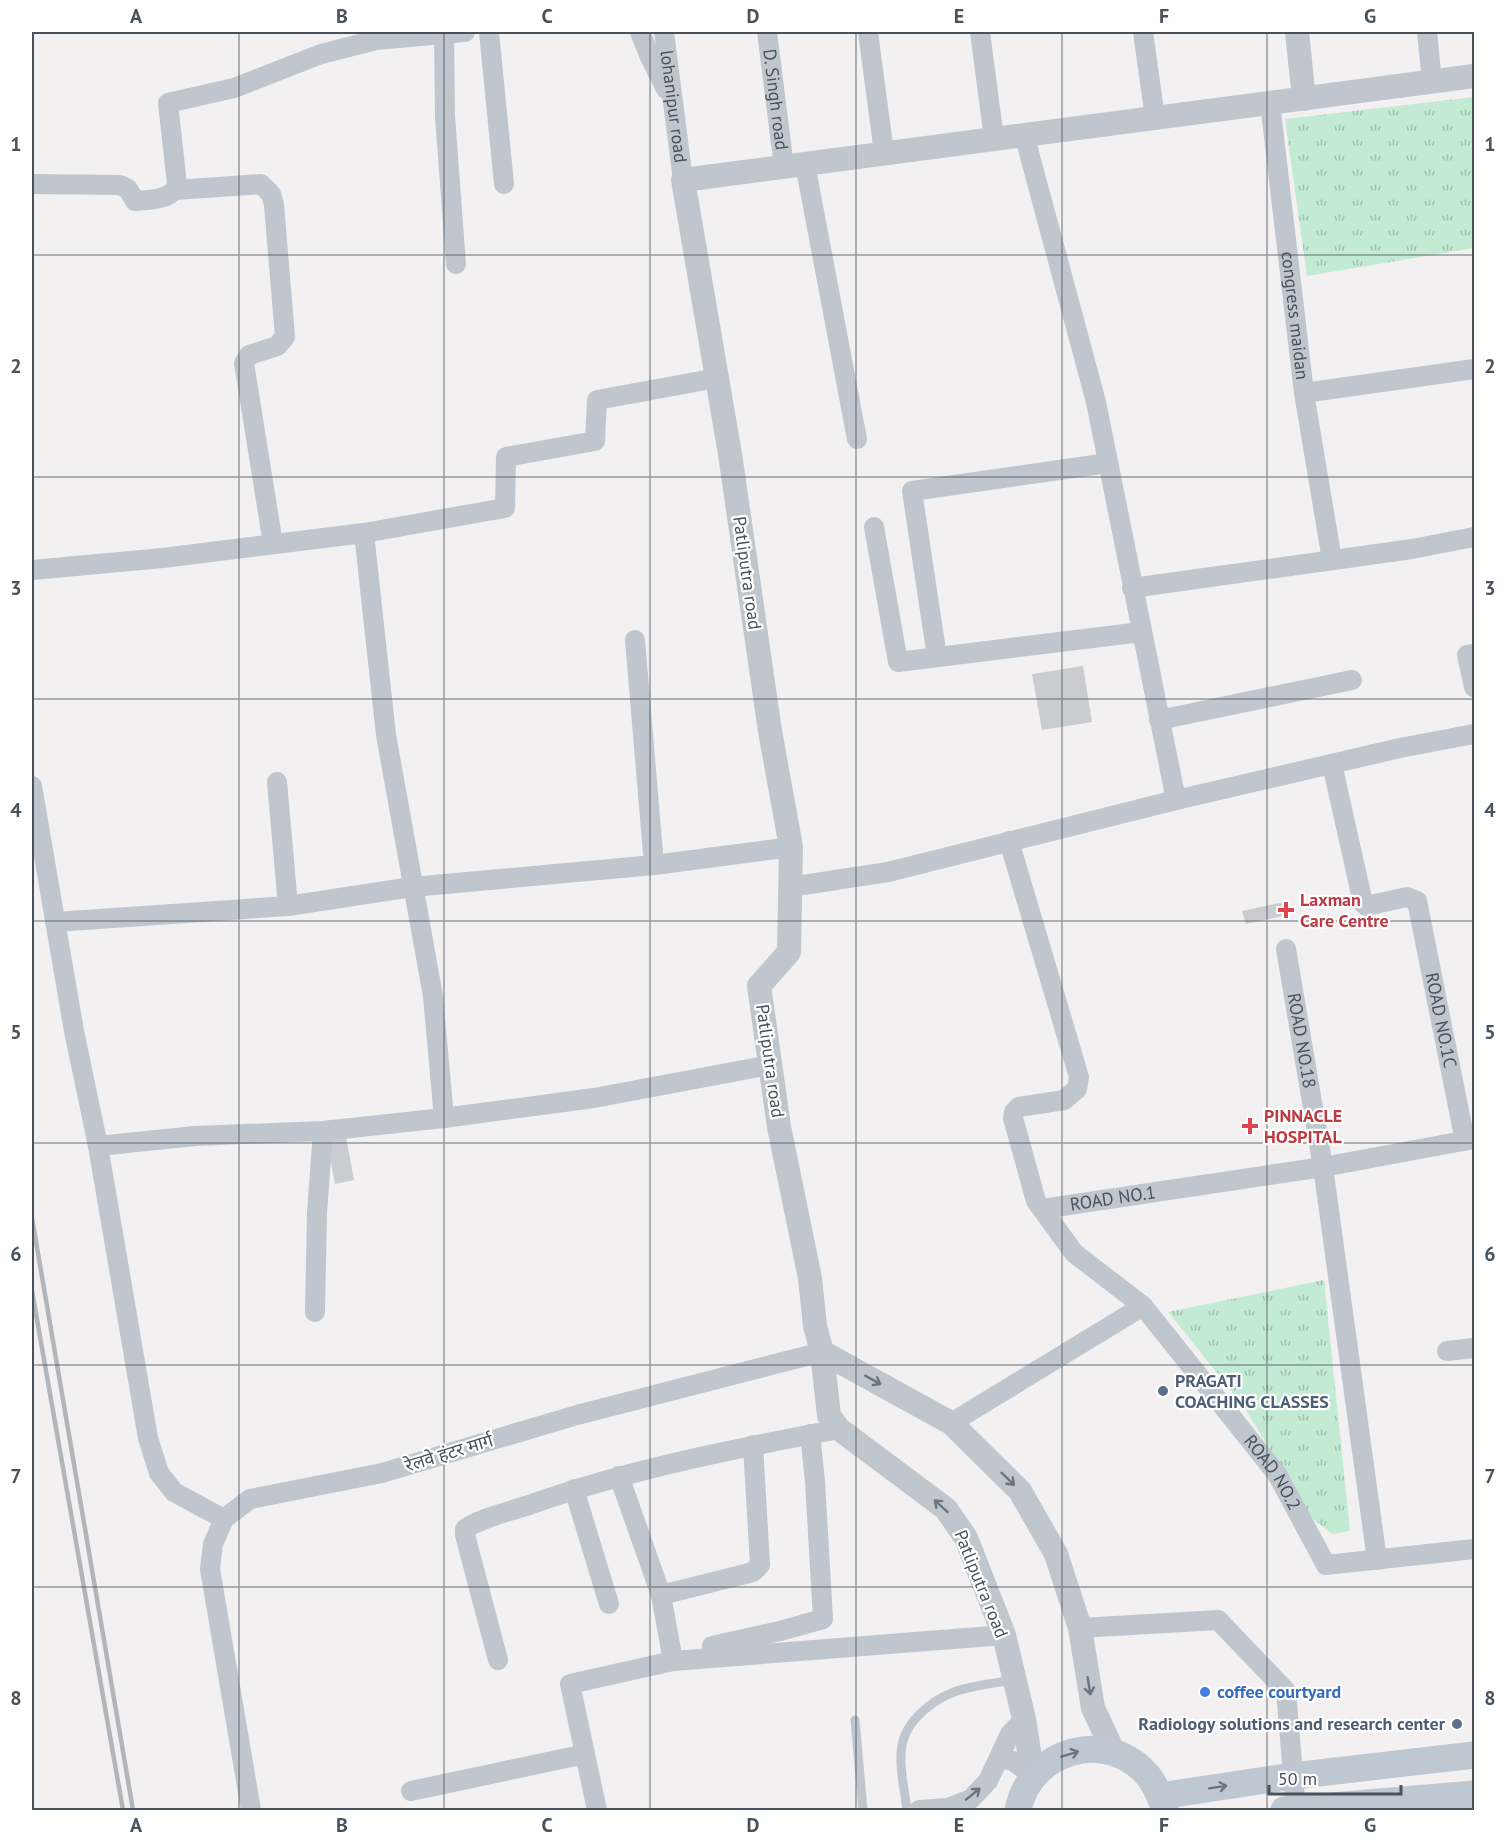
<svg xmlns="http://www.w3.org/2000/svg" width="1506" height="1842" viewBox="0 0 1506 1842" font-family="'PT Sans','Noto Sans Devanagari',sans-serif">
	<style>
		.park { fill: url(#park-tufts) }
		.building { fill: #caccd1 }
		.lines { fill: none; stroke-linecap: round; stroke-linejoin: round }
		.service { stroke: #bfc6cd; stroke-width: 9 }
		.minor { stroke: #bfc6cd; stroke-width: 20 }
		.tertiary { stroke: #bfc6cd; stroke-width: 24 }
		.secondary { stroke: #bfc7d1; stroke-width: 27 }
		.rail { stroke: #b2b5b9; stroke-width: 4.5 }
		.oneway { stroke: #6c757d }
		.oneway2 { stroke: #6c757e }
		.grid { fill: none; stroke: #49525b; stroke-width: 1.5; stroke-opacity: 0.55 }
		.health-dot { fill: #e0444e; stroke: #fff; stroke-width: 2 }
		.service-dot { fill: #5c6f8a; stroke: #fff; stroke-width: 2 }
		.shop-dot { fill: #3f7fe0; stroke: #fff; stroke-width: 2 }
		.labels { text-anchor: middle; stroke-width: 4.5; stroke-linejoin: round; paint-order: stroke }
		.street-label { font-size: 18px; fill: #49525b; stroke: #fff }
		.health-label { font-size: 18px; font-weight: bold; fill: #be3a42; stroke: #fff; text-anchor: start }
		.service-label { font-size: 18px; font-weight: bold; fill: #4e5e75; stroke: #fff; text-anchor: start }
		.shop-label { font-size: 18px; font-weight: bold; fill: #366cbe; stroke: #fff; text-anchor: start }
		.neatline { fill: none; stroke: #49525b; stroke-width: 2 }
		.grid-label { font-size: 20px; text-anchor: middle; font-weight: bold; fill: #49525b }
	</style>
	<defs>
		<pattern id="park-tufts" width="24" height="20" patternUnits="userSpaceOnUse" patternTransform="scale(1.5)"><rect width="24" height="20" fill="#c3ead3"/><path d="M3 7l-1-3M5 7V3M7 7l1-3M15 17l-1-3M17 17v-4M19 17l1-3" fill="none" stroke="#a0c0ae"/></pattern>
	</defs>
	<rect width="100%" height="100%" fill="#f2f0f0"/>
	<path class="park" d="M1474,97V248L1307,276L1285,119Z
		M1324,1280L1350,1531L1332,1534L1311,1517L1243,1405L1168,1312Z"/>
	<path class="building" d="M1083,666L1092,722L1042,730L1032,674Z
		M1289,901L1291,914L1246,924L1242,911Z
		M346,1137L354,1180L335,1184L327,1141Z"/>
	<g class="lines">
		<path class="service" d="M855,1720L863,1810
			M907,1810C905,1792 900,1773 901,1755C901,1740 907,1728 917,1717C945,1687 976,1686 1014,1680"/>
		<g class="minor">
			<path d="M489,32L504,184"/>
			<path d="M640,32L650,57L666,89"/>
			<path id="s1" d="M664,32L683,180"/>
			<path id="s2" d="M767,32L784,167"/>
			<path d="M868,32L884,153"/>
			<path d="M980,32L994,139"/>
			<path d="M1143,32L1155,118"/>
			<path d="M1427,32L1432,82"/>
			<path d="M444,34L445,116L456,264"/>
			<path id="s3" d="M1270,103L1304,393L1474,369"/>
			<path d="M1024,134L1096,402L1176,800L1400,748L1474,734"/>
			<path d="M805,164L857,439"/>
			<path d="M32,184L120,185L128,189L135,201C149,200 173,200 177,184L168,103L234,88L321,54L376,40L465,32"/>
			<path d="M176,190L261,184L271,194L274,205L285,337L277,346L249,355L244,363L273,544"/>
			<path d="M1304,393L1332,560"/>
			<path d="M874,527L898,662L1141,632"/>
			<path d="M364,533L505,508L506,457L595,441L597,400L717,378"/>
			<path d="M32,570L163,558L364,533L386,735L433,996L444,1118L594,1098L770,1065"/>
			<path d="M1132,588L1412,549L1474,537"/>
			<path d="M635,640L654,865"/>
			<path d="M1474,654L1467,655L1474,687"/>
			<path d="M937,657L912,491L1108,463"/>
			<path d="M1159,720L1352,680"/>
			<path id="s4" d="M1332,764L1363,903L1366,906L1407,897L1417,901L1465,1141"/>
			<path d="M277,782L288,906"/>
			<path d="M32,786L74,1031L98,1146L148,1438L159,1473L174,1492L224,1519"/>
			<path d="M1009,841L1079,1077L1077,1089L1064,1100L1019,1107L1014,1112L1013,1118L1036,1201L1042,1209"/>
			<path d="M790,887L888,872L1176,800"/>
			<path d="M55,922L288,906L412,887L654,865L791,847"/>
			<path id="s5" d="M1286,949L1323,1167L1474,1139"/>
			<path d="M98,1146L195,1136L323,1131L444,1118"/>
			<path id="s6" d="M1143,1306L1074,1253L1042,1209L1323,1167L1377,1560"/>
			<path d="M315,1312L317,1213L323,1131"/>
			<path d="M1447,1351L1474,1348"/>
			<path id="s7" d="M951,1423L1143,1306L1277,1474L1326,1565L1474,1549"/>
			<path d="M619,1476L661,1595L673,1661"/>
			<path d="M574,1489L609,1604"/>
			<path d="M661,1595L753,1572L760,1565L753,1445"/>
			<path d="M1080,1628L1218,1620L1286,1691L1296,1810"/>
			<path d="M712,1646L780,1631L823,1619L815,1481L810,1434"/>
			<path d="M498,1660L465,1535V1529C483,1517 509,1512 529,1505C630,1469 734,1449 839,1429"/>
			<path d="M999,1758L1013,1761L1033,1776"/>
			<path d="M411,1791L585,1754"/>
			<path d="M251,1810L210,1569L213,1544L224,1519L250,1499L382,1473L577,1415L822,1352"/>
			<path d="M597,1810L570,1684L673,1661L1004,1635"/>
			<path d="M919,1810L948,1808L971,1799L988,1781L1010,1734L1024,1719"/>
		</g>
		<path class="tertiary" d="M1297,32L1304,99
			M822,1352L951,1423L1020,1491L1056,1554L1080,1628L1093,1708L1114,1753
			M1033,1776L1024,1719L1004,1635L966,1538L946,1509L839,1429L829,1416L822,1352L815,1326L810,1278L779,1127L759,986L789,952L791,847L770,731L730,454L683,180L1474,76"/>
		<path class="secondary" d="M1160,1796L1293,1776L1474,1755
			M1018,1810C1030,1749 1109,1727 1149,1777C1157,1787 1161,1799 1165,1810
			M1284,1810L1474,1794"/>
		<path class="rail" d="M32,1218L133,1810
			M32,1291L123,1810"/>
	</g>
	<defs><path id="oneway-shaft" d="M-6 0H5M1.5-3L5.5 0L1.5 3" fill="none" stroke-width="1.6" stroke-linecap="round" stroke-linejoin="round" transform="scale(1.5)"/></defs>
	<g class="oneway">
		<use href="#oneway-shaft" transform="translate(873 1380) rotate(29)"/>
		<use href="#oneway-shaft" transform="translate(1008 1479) rotate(44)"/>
		<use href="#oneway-shaft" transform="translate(941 1506) rotate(-138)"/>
		<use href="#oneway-shaft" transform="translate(1089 1686) rotate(81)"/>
		<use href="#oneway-shaft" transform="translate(973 1794) rotate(-39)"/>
	</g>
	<g class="oneway2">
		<use href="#oneway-shaft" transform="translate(1070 1754) rotate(-17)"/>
		<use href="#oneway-shaft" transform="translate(1218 1787) rotate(-9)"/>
	</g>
	<path class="grid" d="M239,32V1810M444,32V1810M650,32V1810M856,32V1810M1062,32V1810M1267,32V1810M32,255H1474M32,477H1474M32,699H1474M32,921H1474M32,1143H1474M32,1365H1474M32,1587H1474"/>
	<g class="health-dot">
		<path d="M1283 901h6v6h6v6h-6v6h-6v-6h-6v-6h6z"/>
		<path d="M1247 1117h6v6h6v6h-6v6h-6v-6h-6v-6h6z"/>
	</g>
	<g class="service-dot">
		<circle cx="1163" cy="1391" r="6"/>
		<circle cx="1457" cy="1724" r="6"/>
	</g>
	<circle class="shop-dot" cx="1205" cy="1692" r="6"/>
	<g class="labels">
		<g class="street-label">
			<text dy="6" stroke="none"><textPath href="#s2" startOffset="68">D. Singh road</textPath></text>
			<text dy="6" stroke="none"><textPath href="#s1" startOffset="75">lohanipur road</textPath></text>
			<text dy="6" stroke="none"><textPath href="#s3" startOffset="214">congress maidan</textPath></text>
			<text transform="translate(747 573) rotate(82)" y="6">Patliputra road</text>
			<text dy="6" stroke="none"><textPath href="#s4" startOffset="321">ROAD NO.1C</textPath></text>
			<text dy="6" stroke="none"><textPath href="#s5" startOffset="93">ROAD NO.18</textPath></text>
			<text transform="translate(770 1061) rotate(82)" y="6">Patliputra road</text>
			<text dy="6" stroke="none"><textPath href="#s6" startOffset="213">ROAD NO.1</textPath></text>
			<text transform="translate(449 1453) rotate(-17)" y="6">रेलवे हंटर मार्ग</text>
			<text dy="6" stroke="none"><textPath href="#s7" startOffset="436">ROAD NO.2</textPath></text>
			<text transform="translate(981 1584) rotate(68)" y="6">Patliputra road</text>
		</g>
		<g class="health-label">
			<text x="1300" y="906">Laxman<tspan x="1300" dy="21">Care Centre</tspan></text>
			<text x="1264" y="1122">PINNACLE<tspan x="1264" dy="21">HOSPITAL</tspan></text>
		</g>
		<g class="service-label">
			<text x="1175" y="1387">PRAGATI<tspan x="1175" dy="21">COACHING CLASSES</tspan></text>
			<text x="1445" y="1730" text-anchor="end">Radiology solutions and research center</text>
		</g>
		<g class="shop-label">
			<text x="1217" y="1698">coffee courtyard</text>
		</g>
	</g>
	<rect width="1506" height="1842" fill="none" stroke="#ffffff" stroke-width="66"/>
	<path d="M1269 1785v9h132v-9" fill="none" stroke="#49525b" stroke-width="3"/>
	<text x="1278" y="1785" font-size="18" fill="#49525b" stroke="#ffffff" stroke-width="4.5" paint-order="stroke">50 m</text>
	<rect x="33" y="33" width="1440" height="1776" class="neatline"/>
	<g class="grid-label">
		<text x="136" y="23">A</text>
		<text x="342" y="23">B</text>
		<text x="547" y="23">C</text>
		<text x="753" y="23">D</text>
		<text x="959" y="23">E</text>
		<text x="1164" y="23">F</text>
		<text x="1370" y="23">G</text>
		<text x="16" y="151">1</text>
		<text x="1490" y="151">1</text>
		<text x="16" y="373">2</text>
		<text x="1490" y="373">2</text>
		<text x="16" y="595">3</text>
		<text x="1490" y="595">3</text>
		<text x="16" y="817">4</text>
		<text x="1490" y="817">4</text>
		<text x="16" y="1039">5</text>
		<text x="1490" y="1039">5</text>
		<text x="16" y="1261">6</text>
		<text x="1490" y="1261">6</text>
		<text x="16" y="1483">7</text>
		<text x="1490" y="1483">7</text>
		<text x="16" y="1705">8</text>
		<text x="1490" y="1705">8</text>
		<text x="136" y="1832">A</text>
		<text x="342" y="1832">B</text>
		<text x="547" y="1832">C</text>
		<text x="753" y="1832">D</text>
		<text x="959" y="1832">E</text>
		<text x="1164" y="1832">F</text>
		<text x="1370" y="1832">G</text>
	</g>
</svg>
